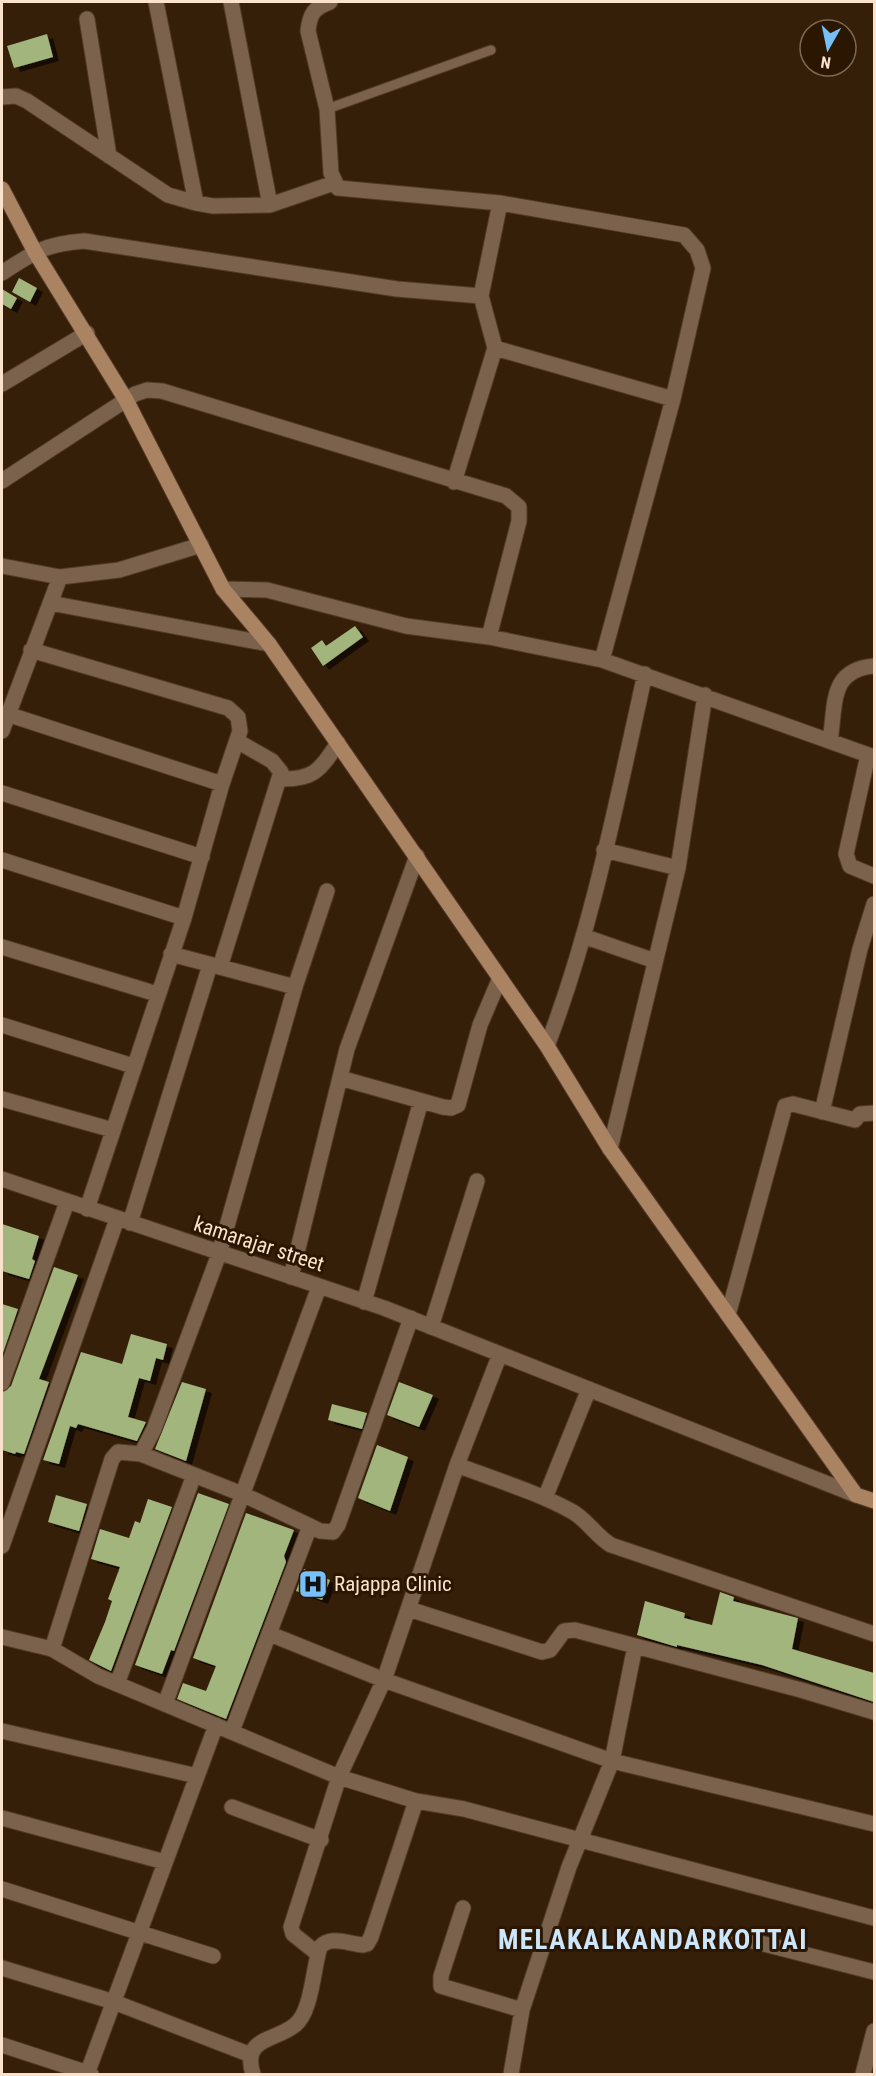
<svg xmlns="http://www.w3.org/2000/svg" width="876" height="2076" viewBox="0 0 876 2076" font-family="'Roboto Condensed',sans-serif">
	<style>
		.building { fill: #a2b57b; filter: url(#shadow) }
		.lines { fill: none; stroke-linecap: round; stroke-linejoin: round }
		.lane-casing { stroke: #523a24; stroke-width: 11 }
		.street-casing { stroke: #523a24; stroke-width: 17 }
		.secondary-casing { stroke: #523a24; stroke-width: 17 }
		.lane { stroke: #7a624d; stroke-width: 9 }
		.street { stroke: #7a624d; stroke-width: 15 }
		.secondary { stroke: #aa8462; stroke-width: 15 }
		.labels { text-anchor: middle; stroke-width: 6; stroke-linejoin: round; paint-order: stroke }
		.street-label { font-size: 21px; fill: #fbe2cc; stroke: #2b1601 }
		.poi-label { font-size: 21px; fill: #fbe2cc; stroke: #2b1601; text-anchor: start }
		.district-label { font-size: 27px; font-weight: bold; letter-spacing: 1.5px; fill: #cce6fb; stroke: #2b1601 }
	</style>
	<defs>
		<filter id="shadow"><feDropShadow dx="6" dy="4" stdDeviation="0" flood-color="#0009"/></filter>
	</defs>
	<rect width="100%" height="100%" fill="#361f09"/>
	<path class="building" d="M47,34L53,57L14,68L7,46Z
		M19,278L37,288L30,302L12,292Z
		M2,289L17,298L11,309L2,304Z
		M355,626L363,637L323,666L311,648L322,640L326,646Z
		M2,1224L39,1236L32,1259L35,1261L29,1279L2,1271Z
		M54,1267L78,1275L39,1379L49,1382L24,1454L16,1452L15,1454L2,1450V1392L11,1386Z
		M2,1304L18,1309L2,1356Z
		M131,1334L167,1344L163,1360L156,1358L150,1381L139,1378L128,1417L146,1422L137,1441L78,1424L76,1428L70,1426L59,1464L43,1460L81,1352L122,1364Z
		M182,1382L206,1389L186,1461L155,1449Z
		M399,1382L433,1395L419,1427L387,1415Z
		M332,1404L367,1413L362,1429L328,1420Z
		M377,1445L408,1457L390,1511L358,1498Z
		M198,1493L229,1504L174,1651L171,1650L162,1674L135,1665Z
		M56,1495L87,1504L79,1531L48,1522Z
		M148,1499L172,1507L111,1671L89,1660L105,1622L112,1601L108,1599L120,1567L91,1559L100,1529L129,1538L135,1521L140,1523Z
		M246,1513L294,1530L284,1556L286,1562L226,1719L177,1699L183,1683L206,1691L216,1666L193,1658Z
		M304,1569L330,1580L322,1600L296,1591Z
		M720,1592L734,1597L733,1601L798,1618L792,1649L874,1673V1702L762,1665L677,1645V1647L637,1635L645,1601L685,1613L684,1618L712,1625Z"/>
	<g class="lines">
		<g class="lane-casing">
			<path id="lane" d="M327,109L491,50"/>
		</g>
		<g class="street-casing">
			<path id="street" d="M156,2L196,203
				M231,2L270,205
				M330,2C314,8 310,13 308,31L327,109L331,173L338,188L500,203L684,235L697,250L703,268L673,399L602,660L874,757
				M87,19L109,156
				M2,97L16,96L27,101L168,195L196,203L213,206L270,205L334,183
				M2,273C34,252 45,244 84,241L397,289L481,296L500,203
				M495,348L673,399
				M2,384L87,333
				M2,481L135,394L147,390L162,391L506,496L519,507V521L489,637
				M454,482L495,348L481,296
				M2,566L60,577
				M223,589L267,590L406,626L489,637L602,660
				M50,603L269,644
				M31,650L228,708L238,717L240,731L222,784
				M7,714L222,784L184,918
				M2,731L60,577L119,570L201,545
				M830,741C836,704 829,670 874,666
				M868,755L846,854L850,866L874,876
				M280,779C314,780 320,770 338,743
				M2,793L202,857
				M604,850L678,868
				M2,860L184,918L87,1209
				M583,936L655,961
				M2,947L157,994
				M220,967L281,772L272,761L237,741
				M295,987L327,891
				M2,1025L133,1066
				M547,1046C593,926 617,799 645,674
				M340,1078L443,1107L451,1108L458,1105L480,1025L500,978
				M2,1099L113,1130
				M822,1112L860,949L874,904
				M610,1149L678,868L705,695
				M2,1179L384,1308L500,1354
				M130,1223L210,965
				M291,1277L347,1049L417,856
				M364,1302L421,1101
				M728,1315L785,1106L793,1104L855,1120L860,1114L874,1113
				M431,1327L477,1181
				M2,1383L67,1202
				M141,1454L242,1494L310,1526
				M457,1465C496,1480 537,1492 573,1512C588,1521 596,1536 611,1545L874,1634
				M545,1498L589,1389
				M2,1546L117,1219
				M409,1609L542,1652L550,1650L564,1631L575,1630L801,1690L874,1712
				M270,1634L384,1680L612,1761L874,1824
				M2,1637L52,1649L98,1676L339,1777L384,1680L457,1465L500,1354L856,1495
				M52,1649L112,1459L118,1452L141,1454L154,1429L219,1254L295,987L171,954
				M117,1684L194,1475
				M165,1704L319,1287
				M2,1731L197,1776
				M232,1731L310,1526L320,1531L333,1532L338,1525L411,1318
				M232,1807L321,1840
				M2,1818L165,1862
				M2,1889L213,1956
				M463,1908L441,1976V1986L522,2010
				M733,1936L874,1972
				M318,1954L293,1934L291,1927L339,1777L416,1801
				M2,1968L114,2002L251,2055
				M2,2045L91,2074
				M87,2074L216,1725
				M253,2074C241,2037 276,2041 295,2025C312,2012 313,1968 320,1947C331,1935 348,1944 363,1945L367,1944L371,1937L416,1801L464,1809L874,1918
				M511,2074L522,2010L569,1867L612,1761L635,1646
				M863,2074L874,2031"/>
		</g>
		<g class="secondary-casing">
			<path id="secondary" d="M2,189L35,252L126,400L223,589L269,644L547,1046L610,1149L856,1495L874,1501"/>
		</g>
		<use href="#lane" class="lane"/>
		<use href="#street" class="street"/>
		<use href="#secondary" class="secondary"/>
	</g>
	<defs>
		<g id="hospital-square" transform="scale(1.5)"><rect x="-9" y="-9" width="18" height="18" rx="4" fill="#77bff7" stroke="#2b1601"/><path d="M-5-5h3v3.5h4V-5h3V5h-3V1.5h-4V5h-3Z" fill="#111"/></g>
	</defs>
	<g fill-rule="evenodd">
		<use href="#hospital-square" x="313" y="1584"/>
	</g>
	<g class="labels">
		<g class="street-label">
			<text transform="translate(259 1244) rotate(18)" y="7">kamarajar street</text>
		</g>
		<g class="poi-label">
			<text x="334" y="1591">Rajappa Clinic</text>
		</g>
		<g class="district-label">
			<text x="653" y="1949">MELAKALKANDARKOTTAI</text>
		</g>
	</g>
	<rect width="876" height="2076" fill="none" stroke="#fbe2cc" stroke-width="6"/>
	<g transform="translate(828 48) rotate(189)"><circle r="28" fill="#2b1601" stroke="#7e6852" stroke-width="1.5"/>
	<path d="M0-4.5L10 22L0 15L-10 22Z" fill="#77bff7"/>
	<text y="-9" font-size="16" font-weight="bold" text-anchor="middle" fill="#fbe2cc">N</text>
	</g>
</svg>
